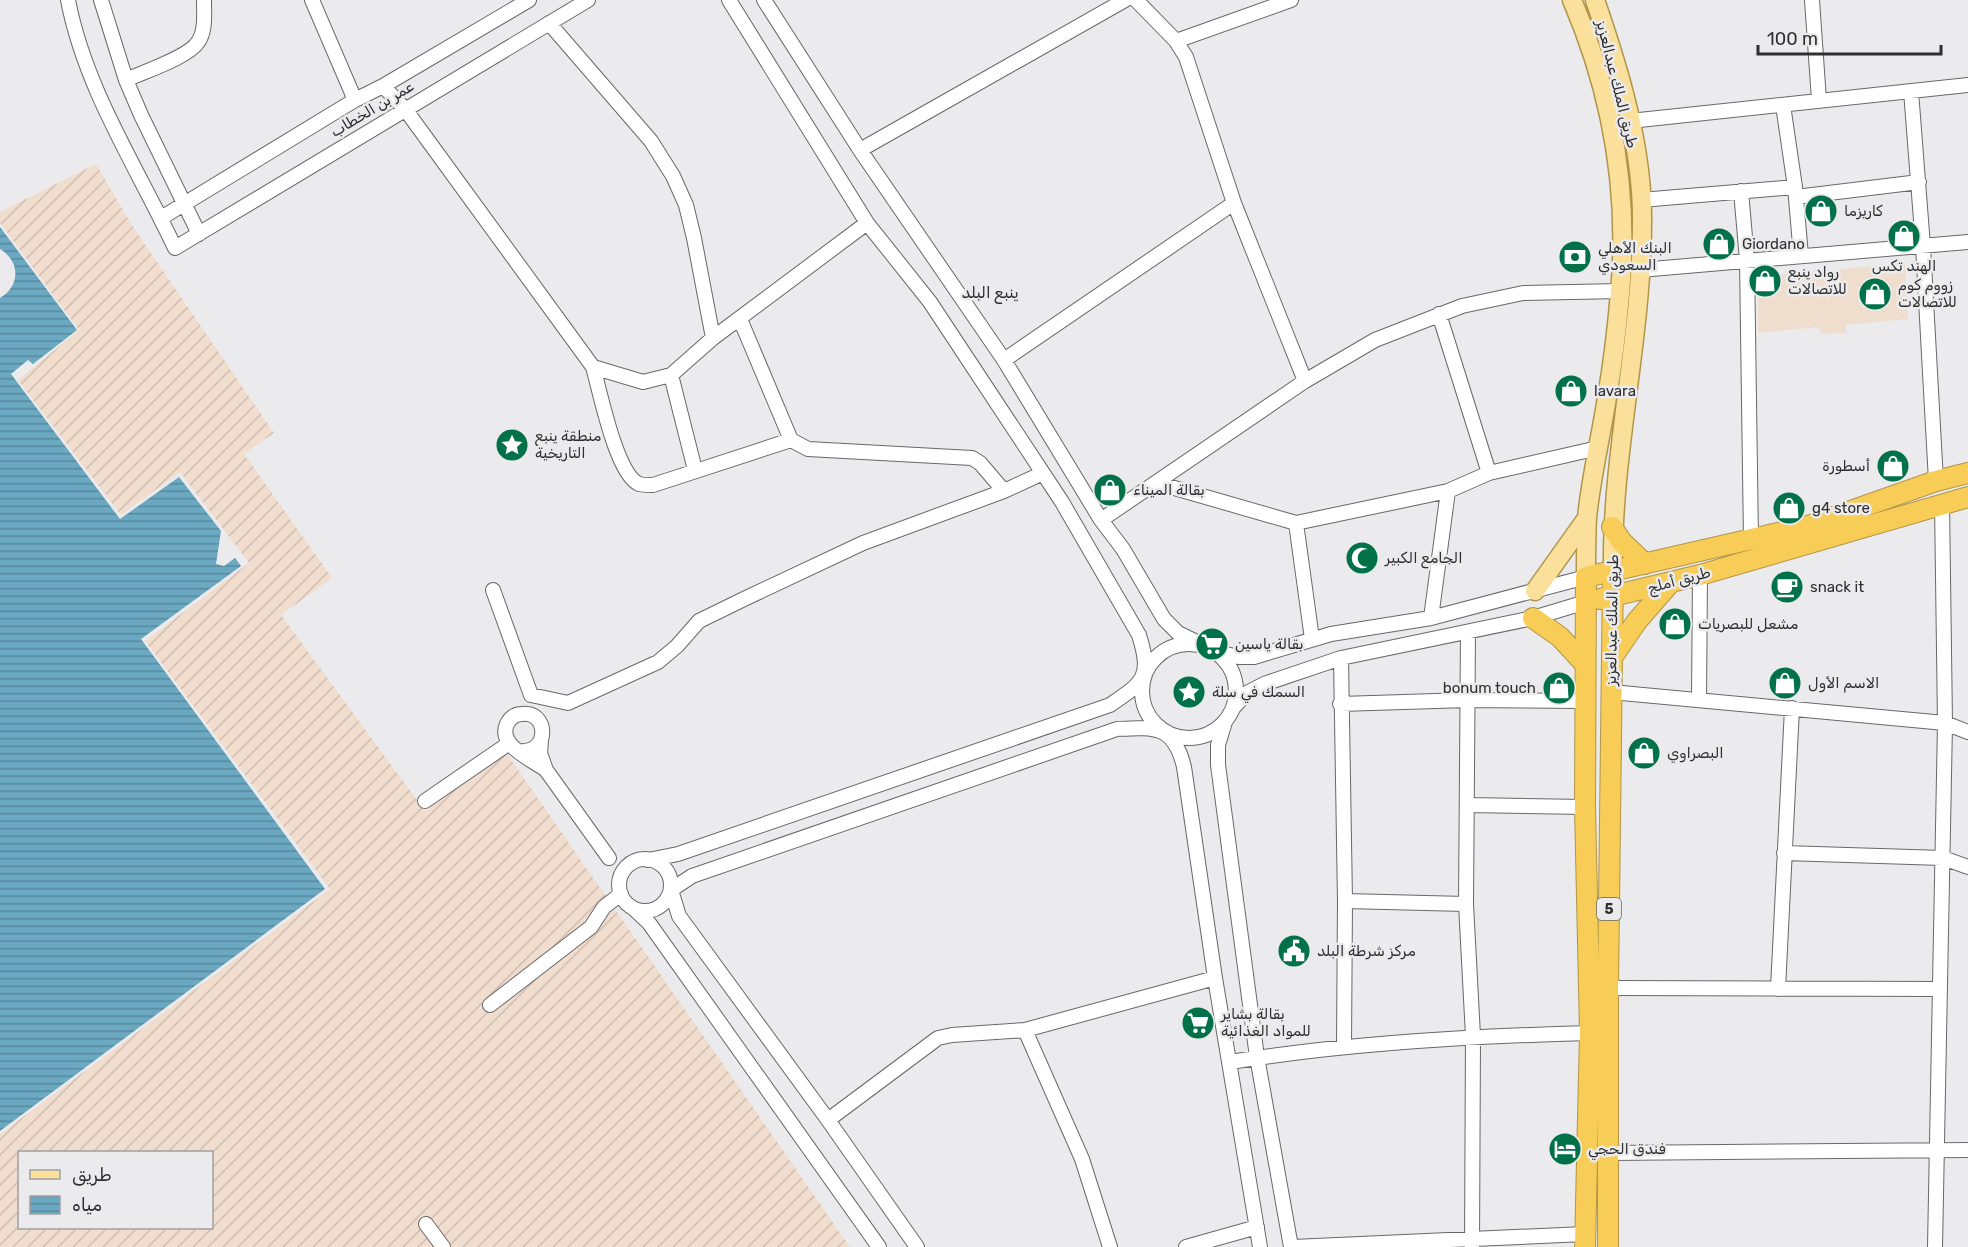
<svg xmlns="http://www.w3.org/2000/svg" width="1968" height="1247" viewBox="0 0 1968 1247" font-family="Rubik,Cairo,sans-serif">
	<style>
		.commercial { fill: #efdecd }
		.industrial { fill: url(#industrial-furrows); fill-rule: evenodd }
		.water { fill: url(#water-rules) }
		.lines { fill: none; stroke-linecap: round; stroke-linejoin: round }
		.minor-casing { stroke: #68686a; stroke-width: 16 }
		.major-casing { stroke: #b19549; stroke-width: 21 }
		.highway-casing { stroke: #b19549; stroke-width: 22 }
		.minor { stroke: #fff; stroke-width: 14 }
		.major { stroke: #fae09a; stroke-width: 18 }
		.highway { stroke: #f7cc57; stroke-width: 20 }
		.labels { text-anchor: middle; stroke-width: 5; stroke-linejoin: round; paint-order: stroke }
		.shield { fill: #ebebed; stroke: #676769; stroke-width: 1.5 }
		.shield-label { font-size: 14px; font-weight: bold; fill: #2f2f30 }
		.street-label { font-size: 15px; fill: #2f2f30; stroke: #ebebed }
		.poi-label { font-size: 15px; fill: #2f2f30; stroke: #ebebed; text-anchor: start }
		.neighbourhood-label { font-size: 16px; fill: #2f2f30; stroke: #ebebed }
	</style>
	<defs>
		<pattern id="industrial-furrows" width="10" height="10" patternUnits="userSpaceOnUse" patternTransform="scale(1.5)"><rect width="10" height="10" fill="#f1ddce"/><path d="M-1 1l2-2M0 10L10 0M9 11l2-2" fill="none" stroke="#cfbeb1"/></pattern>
		<pattern id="water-rules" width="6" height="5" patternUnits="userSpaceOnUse" patternTransform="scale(1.5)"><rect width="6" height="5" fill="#6ba8c1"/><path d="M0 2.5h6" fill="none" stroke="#58899d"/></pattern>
	</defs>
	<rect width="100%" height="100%" fill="#ebebed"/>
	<path class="commercial" d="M1905,263L1908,319L1846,325V333L1821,334L1820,327L1758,333V277Z"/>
	<path class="industrial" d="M96,164L131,224L274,433L244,454L332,578L281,615L425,811L505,751L850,1247H0V1134L330,889L145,641L249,563L180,472L121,515L18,380L79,330L0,223V212ZM20,1152H212V1228H20Z"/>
	<path class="water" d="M0,227L77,330L33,364L28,360L11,374L120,519L179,477L221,531L216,564L224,566L235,558L241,566L141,639L325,889L0,1131V298C20,286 21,262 0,249Z"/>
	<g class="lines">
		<g class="minor-casing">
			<path id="minor" d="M68,0C85,89 137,167 175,248L588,0
				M101,0L126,80L141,115L199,234
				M312,0L355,100
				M764,0L860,150L1004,360L1101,520L1123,549L1164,619L1178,633L1203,645
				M1136,0L1176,41L1186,57L1234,203L1305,381
				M1812,0L1819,100
				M549,23L651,141L673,176L686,205L694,238L713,338
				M1176,41L1291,0
				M126,80C143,72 189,57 198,42C206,31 204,13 204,0
				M383,86L405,109L593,367L643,382L671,375L713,338L867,223
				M1911,91L1923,246L1936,481
				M1783,105L1795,187L1801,256
				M1630,121L1968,85
				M860,150L1125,0
				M1741,191L1747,260L1751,540
				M1796,197L1919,182
				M1641,200L1795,187
				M161,218L355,100L383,86L529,0
				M1640,270L1968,242
				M740,319L791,440L808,449L972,458L980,463L1004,491
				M1004,360L1234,203
				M593,367C600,391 616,474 639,484C642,485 649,485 653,485L791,440
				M671,375L695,470
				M1489,473L1598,448
				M1157,483L1296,523L1312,639
				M1101,520L1305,381L1375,340L1462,306L1523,293L1620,291
				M1296,523L1448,491
				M493,590L531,695L568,703L658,662L677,646L699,621L744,599L863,543L1004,491L1043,473
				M1431,618L1448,491L1489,473L1439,314
				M1468,632L1466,904L1473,1036L1472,1247
				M1142 691a47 47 0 1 1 94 0a47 47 0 1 1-94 0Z
				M1217,652L1239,657H1254L1331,634L1431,618L1586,577
				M1341,658L1345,901L1344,1047
				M1611,692L1945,723L1968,732
				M1699,700L1700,575
				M1340,704L1468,700L1584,701
				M1233,708L1247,693L1264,684L1341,658L1533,618L1586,602
				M1225,722L1218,745V765L1257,1057L1291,1247
				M519,751C551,754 548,710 522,714C515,714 510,718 507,724C497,745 531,759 546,770L540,753L541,741
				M546,770L609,858
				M425,801L508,744
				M1467,805L1585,807
				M1784,853L1943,858L1968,867
				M619 885a26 26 0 1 1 52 0a26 26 0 1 1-52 0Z
				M648,860L678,854L1110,705C1144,682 1152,677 1139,635L1062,502L930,302L867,223L729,0
				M1345,901L1466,904
				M633,908L649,923L879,1247
				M1608,988L1940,989
				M1778,989L1792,708
				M490,1005L591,927L604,907L621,894
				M1025,1030L1082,1159L1110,1247
				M1230,1062C1349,1043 1470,1036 1590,1033
				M828,1120L938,1038L952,1035L1025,1030L1215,978
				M1608,1153L1968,1150
				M426,1224L443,1247
				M917,1247L828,1120L679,916L671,890L692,876L1117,729C1155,727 1174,725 1184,767L1215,978L1260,1247
				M1186,1247L1257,1227
				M1293,1247L1585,1234
				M1935,1247L1945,723L1942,503"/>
		</g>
		<g class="major-casing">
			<path id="major" d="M1572,0C1612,93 1629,192 1620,293C1617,328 1613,363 1607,397C1601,437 1591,477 1587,518C1586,538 1586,558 1586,577
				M1595,0C1619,69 1643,148 1642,222C1642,339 1611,455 1613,572
				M1535,591L1587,518"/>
		</g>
		<g class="highway-casing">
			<path id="highway" d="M1612,527L1621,541L1645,564
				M1600,599L1700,575L1968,497
				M1533,618L1560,637L1585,664
				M1613,656L1637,621L1671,582
				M1585,1247L1590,1033L1585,807L1586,577L1808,526L1936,481L1968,473
				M1608,1247V988L1613,572"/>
		</g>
		<use href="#minor" class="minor"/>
		<use href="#major" class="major"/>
		<use href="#highway" class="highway"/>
	</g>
	<defs>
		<g id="shop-disc" transform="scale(1.725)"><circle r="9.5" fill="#01714a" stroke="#ebebed"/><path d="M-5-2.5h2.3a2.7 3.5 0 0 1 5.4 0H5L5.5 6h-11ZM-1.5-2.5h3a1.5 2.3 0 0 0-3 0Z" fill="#fff"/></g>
		<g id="bank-disc" transform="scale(1.725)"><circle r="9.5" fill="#01714a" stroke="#ebebed"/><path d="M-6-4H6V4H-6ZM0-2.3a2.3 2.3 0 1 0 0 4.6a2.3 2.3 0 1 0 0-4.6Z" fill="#fff"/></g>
		<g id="sight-disc" transform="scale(1.725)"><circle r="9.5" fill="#01714a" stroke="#ebebed"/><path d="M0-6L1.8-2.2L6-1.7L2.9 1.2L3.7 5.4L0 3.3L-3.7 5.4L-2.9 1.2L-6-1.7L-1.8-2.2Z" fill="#fff"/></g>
		<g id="mosque-disc" transform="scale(1.725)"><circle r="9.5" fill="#01714a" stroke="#ebebed"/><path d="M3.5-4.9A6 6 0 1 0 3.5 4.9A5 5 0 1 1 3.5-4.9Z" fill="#fff"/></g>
		<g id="cafe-disc" transform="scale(1.725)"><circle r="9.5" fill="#01714a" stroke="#ebebed"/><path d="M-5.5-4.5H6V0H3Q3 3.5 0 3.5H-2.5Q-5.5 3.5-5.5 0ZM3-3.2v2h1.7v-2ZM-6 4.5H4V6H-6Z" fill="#fff"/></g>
		<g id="supermarket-disc" transform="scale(1.725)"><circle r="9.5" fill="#01714a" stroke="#ebebed"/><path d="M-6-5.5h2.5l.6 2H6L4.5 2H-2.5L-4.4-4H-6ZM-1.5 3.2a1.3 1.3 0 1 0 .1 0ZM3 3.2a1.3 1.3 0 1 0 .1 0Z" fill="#fff"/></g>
		<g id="civic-disc" transform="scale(1.725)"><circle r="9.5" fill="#01714a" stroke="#ebebed"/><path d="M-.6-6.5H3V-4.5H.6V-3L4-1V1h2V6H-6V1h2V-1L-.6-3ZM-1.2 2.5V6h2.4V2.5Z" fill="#fff"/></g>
		<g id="hotel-disc" transform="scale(1.725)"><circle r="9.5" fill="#01714a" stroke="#ebebed"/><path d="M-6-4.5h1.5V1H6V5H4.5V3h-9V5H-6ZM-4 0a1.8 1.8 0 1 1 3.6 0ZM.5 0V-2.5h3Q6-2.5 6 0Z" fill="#fff"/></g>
	</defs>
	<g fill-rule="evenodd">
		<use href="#shop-disc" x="1821" y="211"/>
		<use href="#shop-disc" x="1904" y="236"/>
		<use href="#shop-disc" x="1719" y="244"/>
		<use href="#bank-disc" x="1575" y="257"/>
		<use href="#shop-disc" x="1765" y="281"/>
		<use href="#shop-disc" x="1875" y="294"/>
		<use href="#shop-disc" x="1571" y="391"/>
		<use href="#sight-disc" x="512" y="445"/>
		<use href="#shop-disc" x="1893" y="466"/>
		<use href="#shop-disc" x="1110" y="490"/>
		<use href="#shop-disc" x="1789" y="508"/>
		<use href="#mosque-disc" x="1362" y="558"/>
		<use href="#cafe-disc" x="1787" y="587"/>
		<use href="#shop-disc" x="1675" y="624"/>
		<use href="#supermarket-disc" x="1212" y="644"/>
		<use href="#shop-disc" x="1785" y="683"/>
		<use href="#shop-disc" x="1559" y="688"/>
		<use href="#sight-disc" x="1189" y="692"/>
		<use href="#shop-disc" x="1644" y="753"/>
		<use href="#civic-disc" x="1294" y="951"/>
		<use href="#supermarket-disc" x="1198" y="1023"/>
		<use href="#hotel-disc" x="1565" y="1149"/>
	</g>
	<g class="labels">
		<rect class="shield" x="1597" y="898" width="24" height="22" rx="4.5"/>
		<g class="shield-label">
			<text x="1609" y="914">5</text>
		</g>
		<g class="street-label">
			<text transform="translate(1617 84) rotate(76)" y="5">طريق الملك عبدالعزيز</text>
			<text transform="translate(372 109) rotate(-31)" y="5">عمر بن الخطاب</text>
			<text transform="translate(1679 580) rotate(-15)" y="5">طريق أملج</text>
			<text transform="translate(1612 620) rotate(-89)" y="5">طريق الملك عبدالعزيز</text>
		</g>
		<g class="poi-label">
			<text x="1844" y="216">كاريزما</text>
			<text x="1742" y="249">Giordano</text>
			<text x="1598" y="253">البنك الأهلي<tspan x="1598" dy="17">السعودي</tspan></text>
			<text x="1904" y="271" text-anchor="middle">الهند تكس</text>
			<text x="1788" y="277">رواد ينبع<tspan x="1788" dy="17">للاتصالات</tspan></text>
			<text x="1898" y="290">زووم كوم<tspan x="1898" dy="17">للاتصالات</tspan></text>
			<text x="1594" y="396">lavara</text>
			<text x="535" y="441">منطقة ينبع<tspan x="535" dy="17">التاريخية</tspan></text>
			<text x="1870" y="471" text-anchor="end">أسطورة</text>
			<text x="1133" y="495">بقالة الميناء</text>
			<text x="1812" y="513">g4 store</text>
			<text x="1385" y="563">الجامع الكبير</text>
			<text x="1810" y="592">snack it</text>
			<text x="1698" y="629">مشعل للبصريات</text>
			<text x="1235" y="649">بقالة ياسين</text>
			<text x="1808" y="688">الاسم الأول</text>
			<text x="1536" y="693" text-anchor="end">bonum touch</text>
			<text x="1212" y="697">السمك في سلة</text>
			<text x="1667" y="758">البصراوي</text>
			<text x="1317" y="956">مركز شرطة البلد</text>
			<text x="1221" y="1019">بقالة بشاير<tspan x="1221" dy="17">للمواد الغذائية</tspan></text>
			<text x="1588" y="1154">فندق الحجي</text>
		</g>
		<g class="neighbourhood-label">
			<text x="990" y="298">ينبع البلد</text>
		</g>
	</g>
	<rect x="18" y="1151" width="195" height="78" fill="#ebebed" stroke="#a0a0a1" stroke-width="1.5"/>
	<rect x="30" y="1170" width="30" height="9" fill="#fae09a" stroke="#a0a0a1" stroke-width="1.5"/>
	<text x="72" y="1181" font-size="18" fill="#2f2f30">طريق</text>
	<rect x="30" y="1196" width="30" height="18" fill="url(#water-rules)" stroke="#a0a0a1" stroke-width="1.5"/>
	<text x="72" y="1211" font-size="18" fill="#2f2f30">مياه</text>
	<path d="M1758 45v9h183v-9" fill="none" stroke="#2f2f30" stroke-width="3"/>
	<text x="1767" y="45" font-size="18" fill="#2f2f30" stroke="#ebebed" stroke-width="4.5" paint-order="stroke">100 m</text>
</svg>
